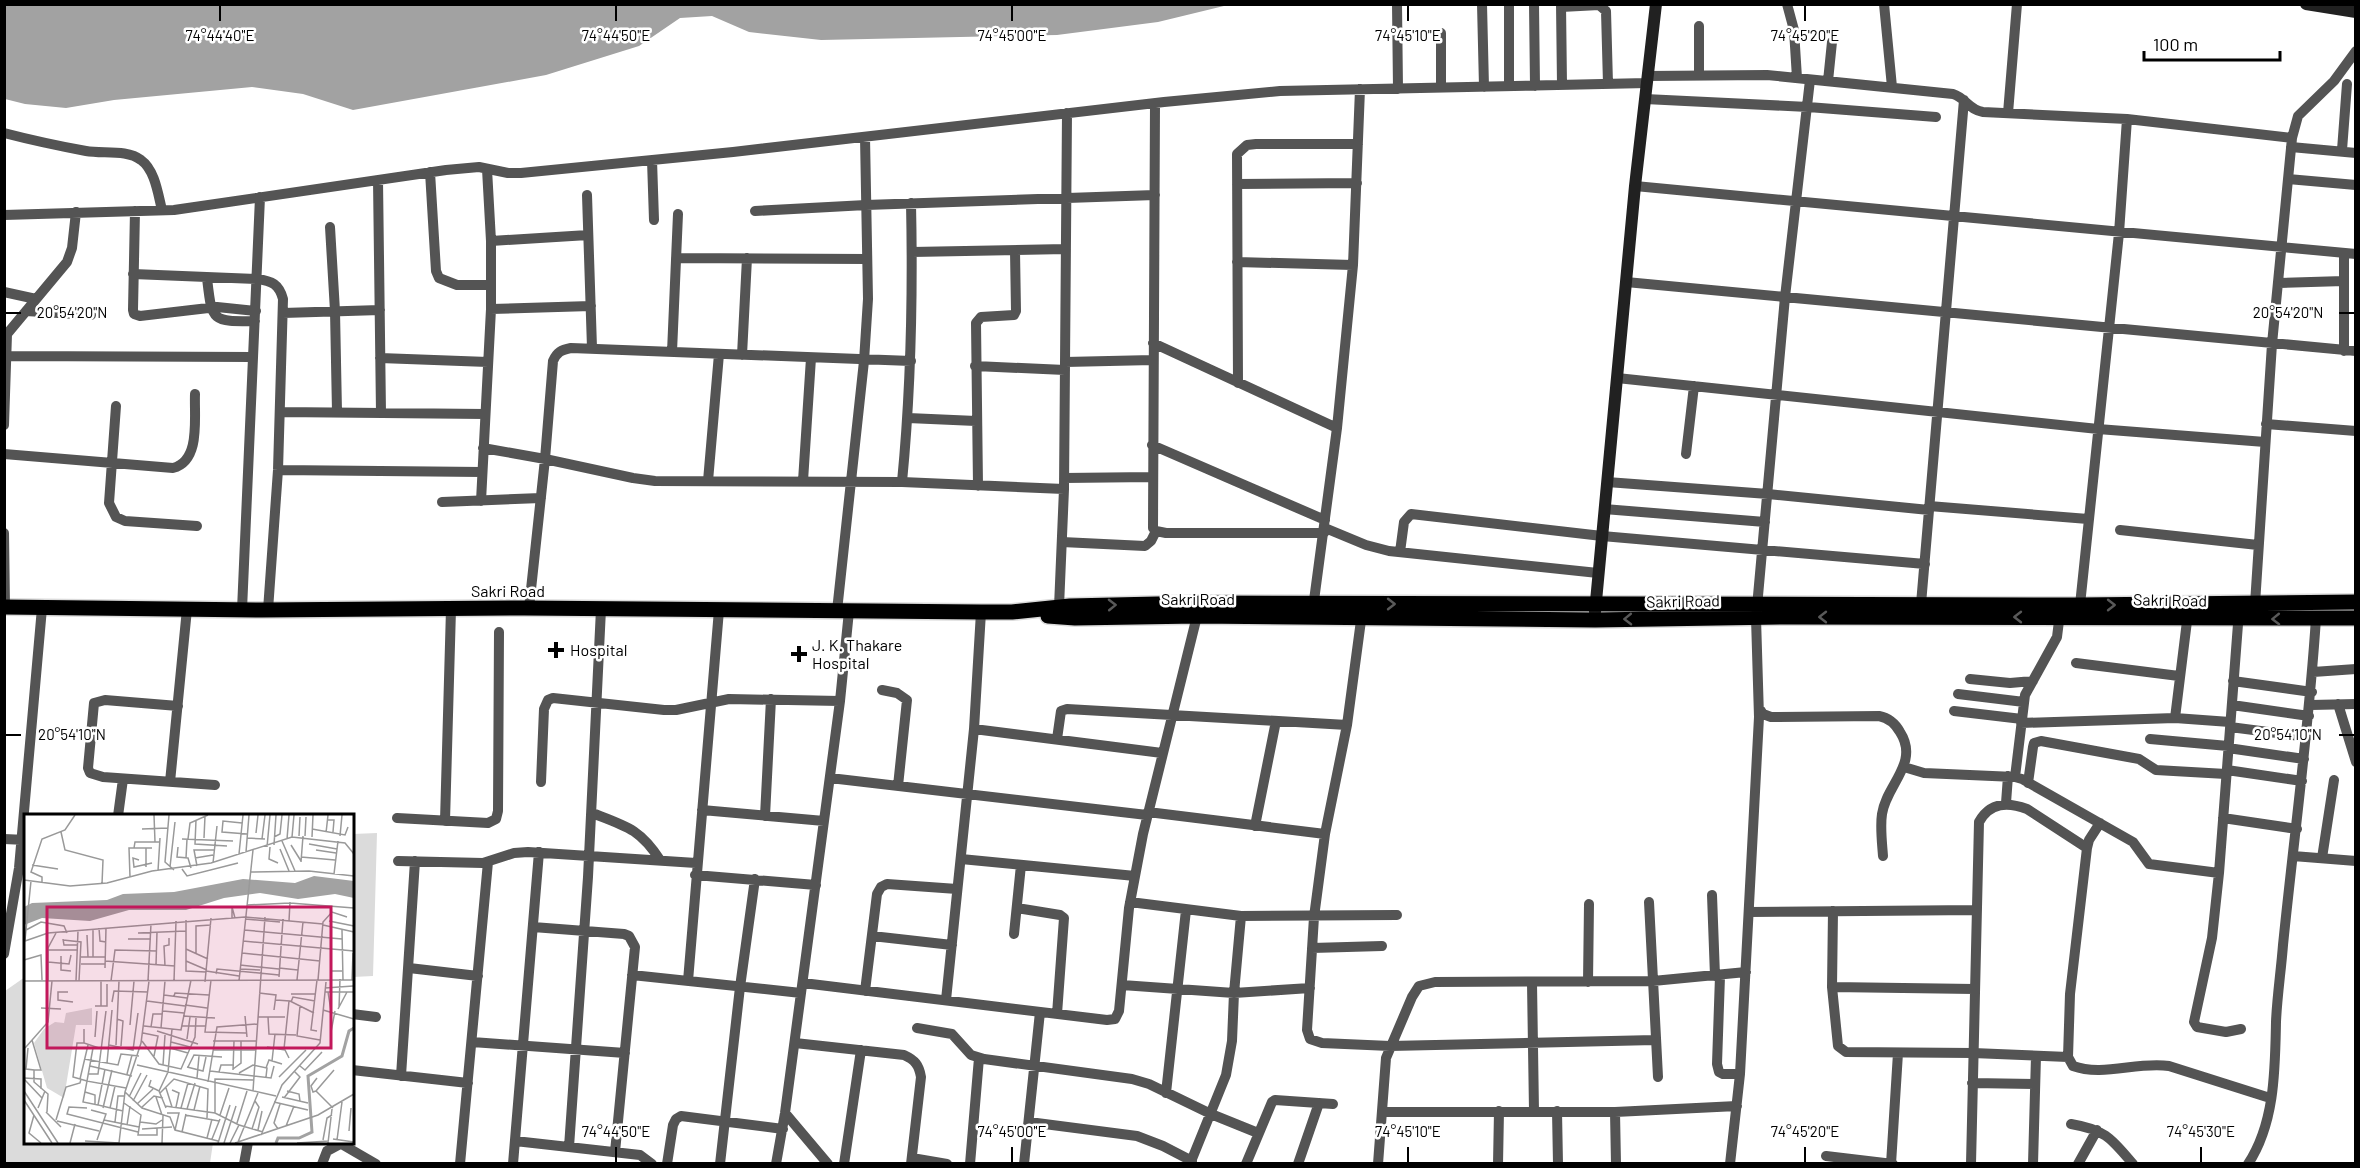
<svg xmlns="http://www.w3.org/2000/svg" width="2360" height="1168" viewBox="0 0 2360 1168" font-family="Barlow,sans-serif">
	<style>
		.green { fill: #dbdbdb }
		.water { fill: #a2a2a2 }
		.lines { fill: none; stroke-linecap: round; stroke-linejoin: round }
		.primary-casing { stroke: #dbdbdb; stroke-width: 18 }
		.street { stroke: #545454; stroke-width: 10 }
		.secondary { stroke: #212121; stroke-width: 12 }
		.primary { stroke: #000; stroke-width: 15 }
		.oneway { stroke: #595959 }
		.ticks { fill: none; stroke: #000; stroke-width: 2 }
		.poi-dot { fill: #000; stroke: #fff; stroke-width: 2 }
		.labels { text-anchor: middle; stroke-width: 5; stroke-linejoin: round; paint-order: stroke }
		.street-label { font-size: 16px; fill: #000; stroke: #fff }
		.poi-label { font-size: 16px; fill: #000; stroke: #fff; text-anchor: start }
		.inset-river { fill: none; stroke: #a2a2a2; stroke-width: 3 }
		.inset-road { fill: none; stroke: #999; stroke-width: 1.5 }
		.view { fill: #c2185b; fill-opacity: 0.15; stroke: #c2185b; stroke-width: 3 }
		.inset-edge { fill: none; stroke: #000; stroke-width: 3 }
		.ticks-label { font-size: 15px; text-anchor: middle; fill: #000; stroke: #fff; stroke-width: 5; stroke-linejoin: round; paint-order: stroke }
	</style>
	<rect width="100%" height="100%" fill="#fff"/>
	<path class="green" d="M377,833L373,976L353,977V834Z
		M25,977L26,1142L213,1143L210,1163H5V991Z"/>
	<path class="water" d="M5,4H1228V5L1158,22L1057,35L821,40L749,32L712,16L680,18L639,46L546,75L353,110L303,94L252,87L114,100L66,108L25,104L5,99Z"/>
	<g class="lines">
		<g class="primary-casing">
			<path id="primary" d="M4,607L262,610L524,608L981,612H1012L1070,606L1200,603L2080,605L2356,602
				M1048,616L1075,618L1197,616L1595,620L1782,617L2356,618"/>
		</g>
		<path class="street" d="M1397,4L1398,89
			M1482,4L1484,87
			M1509,4V86
			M1534,4L1535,86
			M1561,4L1562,85
			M1787,4L1794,30L1797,78
			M1884,4L1892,87
			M1561,7L1599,5L1606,11L1608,84
			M1699,26V75
			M1441,33V88
			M1648,76L1767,75L1953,94C1966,98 1969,110 1983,112L2127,119L2292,138
			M1828,81L1832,42
			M1645,99L1808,107L1936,117
			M1155,103L1153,528L1156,531L1166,533H1324
			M2008,113L2017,4
			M4,133C31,140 59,146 86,151C103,154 127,149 141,160C155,170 158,194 162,210
			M2291,147L2356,153
			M2342,150L2347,84
			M652,160L654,220
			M430,172L436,271L439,278L457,285H491
			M2288,179L2356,185
			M378,180L381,413
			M1237,184L1357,183
			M1635,186L2356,254
			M587,195L592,348
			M135,211L133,310L134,314L140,316L217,307L256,311
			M755,211L866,205L1155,195
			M4,215L174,210L446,170L479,167L508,173H521L733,152L1164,102L1280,91L1647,83
			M330,227L335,311L337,412
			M491,241L588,235
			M912,252L1066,249
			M2344,253V351
			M676,258L867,259
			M1237,262L1353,265
			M133,274L257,279C272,281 279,284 283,299L278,470L268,610
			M207,278C212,321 211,322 255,321
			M1626,282L2356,351
			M2279,283L2344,281
			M4,292L36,299
			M491,309L591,306
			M26,311L91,315
			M283,313L380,310
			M1153,343L1337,428
			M672,352L678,214
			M742,355L747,258
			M6,356L253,357
			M380,358L488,362
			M1065,362L1153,360
			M975,366L1065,370
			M1617,378L2098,429L2265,442
			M1238,383L1237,154L1247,145L1256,144H1358
			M116,406L109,503L116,517L125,521L197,526
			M280,412L485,414
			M908,418L976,421
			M2266,424L2356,431
			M4,425L7,334L67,262L72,248L76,212
			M1152,445L1325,520
			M483,448L545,459L633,478L655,481L902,482L1064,489
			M4,454L173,468C201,461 194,418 195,394
			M1686,454L1694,386
			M278,470L482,472
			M1064,478L1152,477
			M708,481L719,354
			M803,481L811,358
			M902,482C911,389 913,297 911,203
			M1607,482L1768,494L1929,510
			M978,486L976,323L981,317L1014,315L1016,311L1015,251
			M481,501L491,309V241L487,169
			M442,502L541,498
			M1929,506L2088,519
			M1604,509L1765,522
			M1325,528L1366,545L1389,551L1598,573
			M2120,530L2258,545
			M4,533L5,607
			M1062,542L1145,546L1151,541L1156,531
			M1400,552L1404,522L1411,514L1602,536L1925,564
			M1921,604L1964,100
			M2255,604L2272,344L2292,138L2298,116L2334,81L2356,51
			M2080,605L2119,233L2127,119
			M1059,607L1064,489L1067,113
			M529,608L545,459L553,361C557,352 561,350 571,348L911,361
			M1313,608L1337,428L1353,265L1360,89
			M242,610L260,197
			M837,611L864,361L868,299L865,137
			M2239,611L2219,873L2212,938L2194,1022L2197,1027L2226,1032L2241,1029
			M1362,613L1347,725L1325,834L1314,917L1307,1030L1310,1039L1322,1043L1390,1046L1655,1040
			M2076,663L2179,676
			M2313,672L2356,669
			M1970,679L2010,683L2033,681
			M2233,681L2312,692
			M882,690L897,693L907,700L898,786
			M1958,694L2024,702
			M2338,704L2356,762
			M2232,705L2309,716
			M2311,705L2356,704
			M178,706L105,700L94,703L88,768L90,773L103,777L215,785
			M1759,708L1763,714L1771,717L1879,716C1889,718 1895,723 1900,732C1920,763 1886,785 1882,814C1880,827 1882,842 1883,856
			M1954,711L2022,719
			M2175,718L2188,613
			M2021,723L2175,718L2230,722
			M2230,727L2307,737
			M974,729L1162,753
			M1057,739L1061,711L1067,709L1347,725
			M2150,739L2228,746
			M2228,748L2304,759
			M1904,767L1924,773L2015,777L2022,779L2133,842L2149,864L2219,873
			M2227,770L2302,781
			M2015,777L2025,695L2057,637L2060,613
			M830,778L1147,815
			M170,782L187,609
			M541,782L544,709L548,700L553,698L664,710H676L729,699L840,701
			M2028,783L2033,747L2034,743L2041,741L2139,759L2156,770L2226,774
			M2006,803L2008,776
			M702,810L824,821
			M1148,812L1325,834
			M592,813C626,826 640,829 660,860
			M118,816L123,779
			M765,816L771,699
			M397,818L488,823L496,819L498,811L499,632
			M2223,818L2297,829
			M445,821L451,609
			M2100,823L2089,840L2087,848L2070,994L2068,1057L2073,1066C2103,1077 2138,1061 2169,1066L2270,1098
			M1255,826L1276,721
			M4,839L26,840
			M2293,856L2356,861
			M2322,858L2334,780
			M961,859L1135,876
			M398,861L483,863L514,853L528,852L696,863
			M695,875L816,885
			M1712,895L1715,976
			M1130,902L1241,916L1397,915
			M1649,902L1658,1077
			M1017,908L1060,915L1064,918L1057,1014
			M1833,911L1832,987L1838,1046L1846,1052L1973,1053L2068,1057
			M1749,912L1977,910
			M533,927L624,934L629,936L635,947L615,1152
			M1014,934L1021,865
			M872,936L952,945
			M1312,948L1382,946
			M4,954L19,868L42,608
			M409,968L478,976
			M632,975L801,993
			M1720,976L1717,1064L1719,1072L1723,1074H1740
			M688,981L719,610
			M1588,982L1589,904
			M803,983L1107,1020L1115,1019L1119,1011L1129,908L1143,834L1198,612
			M1532,983L1534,1111
			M1122,985L1234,993L1310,988
			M1832,987L1974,989
			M865,991L877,894L881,887L887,884L957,889
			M946,1000L974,729L981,612
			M352,1014L376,1017
			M917,1028L952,1034L971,1055L984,1059L1132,1079L1149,1084L1211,1114L1258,1133
			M472,1042L625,1053
			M795,1043L904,1055C915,1060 919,1065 921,1077L911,1164
			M352,1070L468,1083
			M401,1076L415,861
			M1972,1083L2035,1084
			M1166,1093L1186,910
			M1557,1111L1558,1164
			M1383,1112H1615L1737,1106
			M1615,1112L1616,1164
			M785,1113L828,1164
			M1029,1122L1137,1136L1163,1146L1192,1161
			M2071,1124C2106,1130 2111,1138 2133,1164
			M515,1141L640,1155L652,1164
			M338,1142L376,1164
			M569,1147L588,877L601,609
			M1826,1156L1893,1164
			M912,1158L947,1164
			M244,1164L248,1142
			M322,1164L327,1151L340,1144
			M460,1164L488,862
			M513,1164L539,852
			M667,1164L673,1125L676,1119L681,1116L783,1129
			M720,1164L740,987L755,879
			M776,1164L785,1113L840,701L849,611
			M844,1164L861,1050
			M970,1164L979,1058
			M1024,1164L1040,1012
			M1190,1164L1226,1075L1232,1041L1234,993L1241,916
			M1246,1164L1272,1102L1275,1100L1333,1104
			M1298,1164L1319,1103
			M1378,1164L1386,1058L1412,997L1419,986L1435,982L1653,981L1746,972
			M1498,1164L1499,1111
			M1730,1164L1740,1074L1759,717L1756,618L1785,297L1810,80
			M1891,1164L1898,1053
			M1971,1164L1979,822C1990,802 2008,802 2027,809L2087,848
			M2033,1164L2036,1056
			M2078,1164L2097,1130
			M2248,1164C2275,1123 2275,1070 2276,1022C2277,997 2281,971 2283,945C2294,836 2309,728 2316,618"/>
		<path class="secondary" d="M2306,4L2356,12
			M1595,612L1635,186L1656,4"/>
		<use href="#primary" class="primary"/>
	</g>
	<defs><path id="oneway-chevron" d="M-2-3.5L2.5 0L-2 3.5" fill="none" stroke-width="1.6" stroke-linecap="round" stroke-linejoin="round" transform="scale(1.5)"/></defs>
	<g class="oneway">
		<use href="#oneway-chevron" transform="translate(1391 604)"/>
		<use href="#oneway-chevron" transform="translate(1112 605) rotate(-1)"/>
		<use href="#oneway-chevron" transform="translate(2111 605)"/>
		<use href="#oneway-chevron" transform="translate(1823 617) rotate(-180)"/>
		<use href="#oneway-chevron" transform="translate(2018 617) rotate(-180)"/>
		<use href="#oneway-chevron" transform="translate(1628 619) rotate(179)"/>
		<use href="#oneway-chevron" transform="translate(2276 619) rotate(179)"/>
	</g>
	<path class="ticks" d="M220,6V21M616,6V21M1012,6V21M1408,6V21M1805,6V21M6,313H21M2339,313H2354M6,735H21M2339,735H2354M616,1147V1162M1012,1147V1162M1408,1147V1162M1805,1147V1162M2201,1147V1162"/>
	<g class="poi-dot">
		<path d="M553 641h6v6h6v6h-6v6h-6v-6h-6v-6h6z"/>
		<path d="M796 645h6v6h6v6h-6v6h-6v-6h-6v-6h6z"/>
	</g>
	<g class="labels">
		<g class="street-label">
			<text x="508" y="597">Sakri Road</text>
			<text x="1198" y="605">Sakri Road</text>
			<text transform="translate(2170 600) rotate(1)" y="6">Sakri Road</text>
			<text transform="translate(1683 601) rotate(-1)" y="6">Sakri Road</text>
		</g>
		<g class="poi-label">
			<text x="812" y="651">J. K. Thakare<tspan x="812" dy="18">Hospital</tspan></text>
			<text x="570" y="656">Hospital</text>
		</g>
	</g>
	<g transform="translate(24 814)">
		<rect width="330" height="330" fill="#fff"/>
		<path d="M68,194V211H52L40,284L23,274L10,229L20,215L31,208L40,209L42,199Z" fill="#dbdbdb"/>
		<path d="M290,62L330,67V84L311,80L274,85L236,79L200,84L162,96H105L66,107L18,104L0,111V93L8,89L83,86L99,80L150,78L219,65L271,69Z" fill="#a2a2a2"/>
		<path class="inset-river" d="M252,329L254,324H275L288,318L284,262L318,242L325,217L330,214"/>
		<path class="inset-road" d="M130,1L131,28M145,1L141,48L150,56M172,6L171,30L203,32M304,6H310L309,18M218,9L199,7L198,18L223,20M118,15L144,14M288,15L321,21L324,13M37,18L41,36L79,46L78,70M232,19L234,1M302,19L304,1M275,22L276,3M281,22L282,3M316,22L318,1M250,23L256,20L258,1M268,23L270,1M288,23L289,1M180,24L181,2M223,24L241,25M158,25L209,27M164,25L166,9L184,1M238,25L241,1M263,25L265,1M258,27L271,57M285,30L313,35M250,31L252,1M267,31L277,47M154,33L153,43L164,44L167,54M243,33L246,1M246,33L245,45L254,49M110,34L111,28H136M122,34V53M256,35L265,57M292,36L312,39M222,38L225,1M215,40L219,1M277,43L311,46M162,44L163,25M171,44L189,41M115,46L109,44L110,53L128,49M277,48L279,22M189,49L193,12M8,51L34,55M173,52L170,36H190M146,53L151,8M158,55L163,62L214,49M134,57L136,24M226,58L285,57L330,62M310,60L314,27M106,63L105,34H128M0,66L46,72L83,69L128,57L187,49L268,23L321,29L330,40M18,69V63L7,58L18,25L41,16L51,1M223,91L266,89L330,94M221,103L299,110M208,104V93L211,104M221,105L256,108M162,106V157L182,158M265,107L266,88M305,107L330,112M299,111L330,118M75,114L76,127L82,128M69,115V143M2,116L17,108L40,112L43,119M220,116L318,125M318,116L319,167M114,119L162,117M63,121L64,143M39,125L40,131H54M104,125H127M1,126L7,67M39,126L57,128L55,167M1,127L24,119L221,103M219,127L330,137M162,135L184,145M24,136H54M307,136V157H318M218,139L296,147M172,140V112L187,111M37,142V156L47,157M57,143H81M0,146L17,141L18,166M81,147L151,152M162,147L183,156M24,148L45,150L47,141M57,150H81M132,151L133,118M216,151L255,155M141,152L140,132L145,131V124M81,154L82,114M255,154L274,156M216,155L236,156M182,157L215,162M192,160L193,155L255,161M255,163L259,105M187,166L181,218L222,219M273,166L279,108M293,166L287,216L293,217M294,166L299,108L308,98L323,103M328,166L329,139M0,167L330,166M24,167V134L32,119M52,167L54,117M87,167L91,136L133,137M124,167L127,110M150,167L152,107M215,167L229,36M181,168L187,104M301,174L329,172M44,178H34V186L49,188M301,178H329M304,178L307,197M235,179L252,181L250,196M267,180H291M140,181L163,184M150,182L151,179L185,181M252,186L266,187L290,199M123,187L161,192M88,188L90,177L124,178M267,188L269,183L291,187M161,191L183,194M71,192H83V170M77,192V167M276,192L273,222L296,226M17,194L37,195M315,194L316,165M314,195L323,178M299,196L330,205M139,197L160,199M159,202L191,204M221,202L223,223M234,203H261M244,203L245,220L272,221M93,205L99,207L97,232M106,211L110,167M120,212L157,216L167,166M158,212H181M127,213L129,200H138M137,214L141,167M60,215V229L78,235M133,217L174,230M307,218L311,197M119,219L134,222L130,242M71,223L73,197M163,225L166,203M8,226L17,256H10M118,227L135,250L157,255L171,223L172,204M189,227H232M147,228L166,233M60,229H53L49,263L63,267L69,234M85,231L109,236L114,199M92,231L95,167M243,233L261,236L265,244M1,234L24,208L28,167M4,234L2,255L10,256V268L24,280L23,298M146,234L164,239M260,235L265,187M189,236H231M60,245L94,251L97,240L115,242M248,247L251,220M83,249L88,196M113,251L252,282M139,251L141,221M66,252L108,262M276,252L281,256L298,238M163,253L179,257L182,243M164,253L170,241L198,243M242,254L245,246L258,250M81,255L74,291L99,297M209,255L217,249V227M209,256L210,227M186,257L247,264L250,252M195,258L197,251H210M215,259L229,251L243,254L242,263M65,260H74L82,197M103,260L108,241M255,263L282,236M0,264L17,265V275M173,264L175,242M0,265L18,284M56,265L64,231M127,266L125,272L135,277L144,258L148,215M184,268L193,213L233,210M142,274L148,293M148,276L155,279L152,293M0,277L34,329M135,277L142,294M229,277L241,103M263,277L275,280L276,287M292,277L289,278L287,272L293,264M61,278L71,281V291M101,278L118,294L146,303L151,316L194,327M136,279L150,265L184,275L183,304M105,283L117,259M132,283L138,301M258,283L284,289M260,284L276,263L270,257M0,286L28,329M109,287L123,261M250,288L284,296M100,289L117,301L114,321H133V314M113,290L129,275M74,291L59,288L63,267L102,274M141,292L191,299L215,311M14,294L21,277M63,294L45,293L43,300L114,318M79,294L88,256M86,294L91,272M117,294L130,282L139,284M157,294L164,269M309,294L292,277L310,256M163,295L171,269M67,296L82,300L73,326M170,296L176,272M22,298L37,313M143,299H155L151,316M191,299V265L229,266M10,301L5,319L17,329M161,301L195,307M196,301L205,274M32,306L42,273L56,269L57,265M80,306L115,313M33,307L75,317M91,308L94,282H100M116,308L132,310L138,306M213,309L223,277M103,311L106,292M262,312L270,292M118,315L148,313M228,315L235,293L231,287M254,315L250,309L256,290M234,316L238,297M325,317L327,294M158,318L162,300M237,321L258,271L296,229L302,168M183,324L188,305M188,325L196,305M309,325L330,328M299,326L303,304L308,301M313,326L318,288M61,327L95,329M214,328L234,279M46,329L51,310M95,329L101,278L117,229L125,167M138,329L139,301M194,329L206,291M200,329L212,292M206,329L215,311L239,318M211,329L294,301L330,280M273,329L305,327M304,329L308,295"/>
		<path class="view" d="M23,93H307V234H23Z"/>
		<rect width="330" height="330" class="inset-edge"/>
	</g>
	<g class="ticks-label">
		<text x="220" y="41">74°44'40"E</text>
		<text x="616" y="41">74°44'50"E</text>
		<text x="1012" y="41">74°45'00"E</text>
		<text x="1408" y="41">74°45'10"E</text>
		<text x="1805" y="41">74°45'20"E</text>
		<text x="72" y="318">20°54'20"N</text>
		<text x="2288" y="318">20°54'20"N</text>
		<text x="72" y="740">20°54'10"N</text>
		<text x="2288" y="740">20°54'10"N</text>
		<text x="616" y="1137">74°44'50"E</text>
		<text x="1012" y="1137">74°45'00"E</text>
		<text x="1408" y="1137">74°45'10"E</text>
		<text x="1805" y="1137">74°45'20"E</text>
		<text x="2201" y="1137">74°45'30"E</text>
	</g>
	<rect width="2360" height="1168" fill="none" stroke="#000000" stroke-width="12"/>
	<path d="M2144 51v9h136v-9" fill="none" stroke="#000000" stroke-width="3"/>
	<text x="2153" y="51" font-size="18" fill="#000000" stroke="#ffffff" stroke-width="4.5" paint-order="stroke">100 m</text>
</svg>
